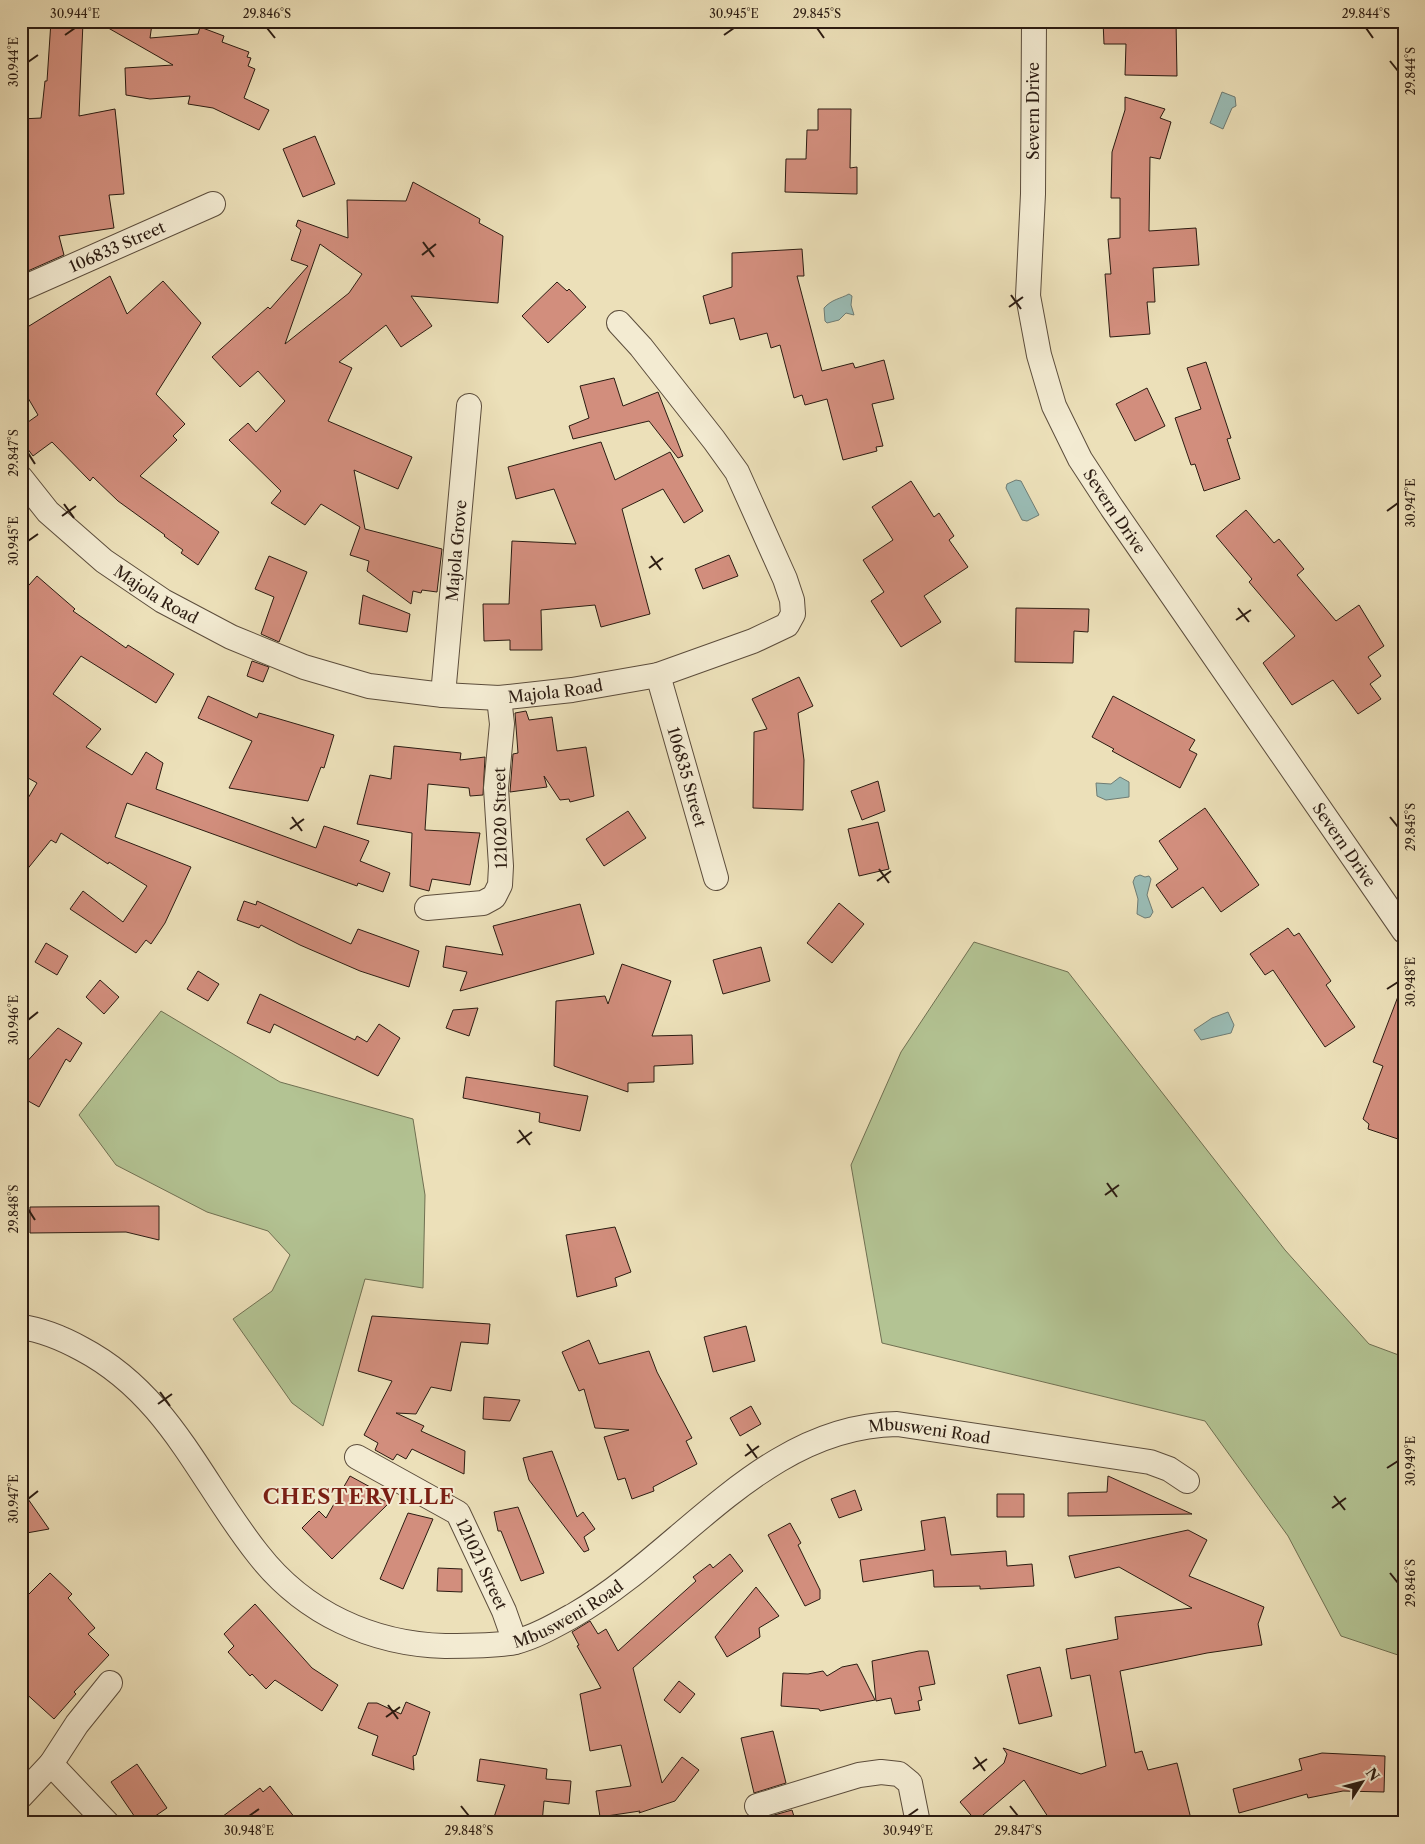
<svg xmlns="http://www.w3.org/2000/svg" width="1425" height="1844" viewBox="0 0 1425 1844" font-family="'Libre Caslon Text',serif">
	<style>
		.green { fill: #b3c393; stroke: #707052 }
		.water { fill: #9abcb5; stroke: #6e7c74 }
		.building { fill: #d28e7d; stroke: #2c1c12; fill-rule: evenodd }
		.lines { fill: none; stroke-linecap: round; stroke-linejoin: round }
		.street-casing { stroke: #5c4d3c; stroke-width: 26 }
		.street { stroke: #f3ebd2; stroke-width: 24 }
		.ticks { fill: none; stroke: #2c1c12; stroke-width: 2 }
		.labels { text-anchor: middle; stroke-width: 4; stroke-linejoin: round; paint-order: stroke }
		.street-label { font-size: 16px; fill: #2c1c12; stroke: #f3ebd2 }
		.district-label { font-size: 21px; font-weight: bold; letter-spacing: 1px; fill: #7a1f14; stroke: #f3ebd2 }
		.neatline { fill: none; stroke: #2c1c12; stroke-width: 2 }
		.ticks-label { font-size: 12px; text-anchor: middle; fill: #2c1c12 }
	</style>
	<rect width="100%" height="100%" fill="#ece0b9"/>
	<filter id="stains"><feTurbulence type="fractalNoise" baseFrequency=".004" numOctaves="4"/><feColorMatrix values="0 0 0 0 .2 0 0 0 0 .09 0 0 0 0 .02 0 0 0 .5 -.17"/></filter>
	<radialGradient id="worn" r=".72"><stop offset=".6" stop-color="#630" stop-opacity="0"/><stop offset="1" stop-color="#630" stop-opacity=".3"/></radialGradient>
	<path class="green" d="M974,942L1068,972L1285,1250L1369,1344L1404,1357V1657L1341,1636L1288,1536L1205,1421L882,1343L851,1165L901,1052Z
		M161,1011L280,1082L413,1119L425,1195L423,1288L365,1279L323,1426L292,1403L233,1319L272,1291L290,1255L268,1231L207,1212L116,1165L79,1115Z"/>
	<path class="water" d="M1222,92L1235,97L1236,106L1232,108L1223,129L1210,123Z
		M849,294L852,296L851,305L854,315L846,313L839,320L827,323L825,321L824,308C832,299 840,299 849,294Z
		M1016,480L1021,481L1039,515L1027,521L1022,520L1006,488L1007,484Z
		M1120,777L1129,782V797L1106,800L1097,796L1096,783L1111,784Z
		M1140,875L1145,877L1149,876L1151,879L1147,895L1153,912L1150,917L1145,918L1137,914L1138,899L1133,882L1135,877Z
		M1228,1012L1234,1025L1231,1033L1201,1040L1194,1030L1212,1018Z"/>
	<path class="building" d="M51,21L83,22L79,116L115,109L124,194L109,195L114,228L59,236L64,255L21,274V119L41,118L45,81H47Z
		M96,21L152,24L150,38L198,34L200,27L224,36L222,42L249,52L247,57L251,58L248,66L255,69L244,98L269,110L259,130L213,108L188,104L190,96L150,99L126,95L125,68L173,65Z
		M1103,21H1176L1177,76L1125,75L1126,44H1104Z
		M1125,97L1165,109L1160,118L1171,122L1160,159L1150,157L1149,231L1196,228L1199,265L1153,268L1155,302H1147L1150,334L1110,337L1105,274H1111L1108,239L1120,238V198H1111L1112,152L1125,110Z
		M818,109H851L850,168L857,167V194L785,192L786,159H806L807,130H818Z
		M315,136L335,184L303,197L283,149Z
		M413,182L480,219L479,223L503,236L498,303L411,296L432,326L401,347L386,325L339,362L352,368L328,421L412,457L398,489L354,470L365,529L442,549L437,592L422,590L421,593L413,591L411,604L367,571L369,561L350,555L360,527L321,504L305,525L271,503L281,491L229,440L248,423L256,432L285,401L258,371L240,387L212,357L268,307L270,309L308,266L291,260L301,230L296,226L298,220L348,238L347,200L406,201ZM320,244L362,274L349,293L285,344Z
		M802,249L804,276H797L822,371L853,363L855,368L884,360L894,399L872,404L883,446L876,447L877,451L843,460L827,399L805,405L802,395L794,398L780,345L771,348L767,333L740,340L734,318L710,324L703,296L732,287V253Z
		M110,276L127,314L163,281L201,323L156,394L185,424L173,436L177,440L140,476L219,532L198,565L181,553L183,550L164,536L165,535L118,501L93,477L90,481L52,442L33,456L21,440V427L38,415L21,386V331Z
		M557,282L567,291L569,289L586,307L548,343L522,316Z
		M1206,362L1231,438L1227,439L1240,479L1204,491L1195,464L1191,465L1175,418L1201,409L1187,368Z
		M614,378L623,406L658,392L683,456L678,458L649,421L573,439L569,426L589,418L580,386Z
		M1147,388L1165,426L1135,441L1116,404Z
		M601,442L615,480L670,452L703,511L684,523L663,489L622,509L650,614L601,627L595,605L541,610L542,650H510V640L484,641L483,604H509L512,541L576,544L554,489L516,499L508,467Z
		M911,481L934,517L939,513L954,536L949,540L968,567L924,596L941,622L901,647L871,601L884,592L863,560L893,540L872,507Z
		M1246,510L1274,543L1279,539L1304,569L1297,575L1336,621L1359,605L1384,646L1368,657L1381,676L1370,684L1381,699L1358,714L1333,680L1292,705L1263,663L1295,636L1249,582L1252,579L1216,536Z
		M729,555L738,576L703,589L695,569Z
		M269,556L307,572L279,642L261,634L274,597L255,589Z
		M37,576L75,609L73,611L126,648L128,645L174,674L156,703L81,656L53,694L101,729L86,747L132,775L146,752L163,763L156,789L316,848L324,826L369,841L360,861L390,873L383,892L358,883L357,886L127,803L115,837L191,867L165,923L151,944L146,940L136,953L70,909L83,891L123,922L147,886L109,862L108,864L61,833L56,843L51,840L21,877V810L37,783L21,774V594Z
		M363,595L410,614L407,632L359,624Z
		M1016,608L1089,609L1088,632L1074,631L1073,663L1015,662Z
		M252,661L269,667L263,682L247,676Z
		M799,677L813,706L798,713L804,760L803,810L753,808L754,732L767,729L752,699Z
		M208,696L257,718L259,713L334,735L324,768L321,767L308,801L229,788L252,741L198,718Z
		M1113,696L1195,740L1189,750L1197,754L1180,788L1112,751L1114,749L1092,737Z
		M526,711L529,720L552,717L557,751L586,747L594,796L570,802L569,799L560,800L544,776L547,787L510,792L513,754L518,753L515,713Z
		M394,746L461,753L460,760L485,757L483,795L470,796L469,788L428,784L425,830L480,833L470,885L432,879L429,891L410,886L412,833L357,824L370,775L391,779Z
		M878,781L885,811L862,820L851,791Z
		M1205,808L1259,885L1221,912L1203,887L1172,908L1156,885L1178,869L1159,841Z
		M628,811L646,838L604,866L586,839Z
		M878,822L889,869L859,876L848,829Z
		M244,901L256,905L257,901L351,944L358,929L419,951L409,987L360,971L300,945L261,925L259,928L237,920Z
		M839,903L864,924L832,963L807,943Z
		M580,904L594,954L460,991L467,972L443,967L446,946L503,955L493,926Z
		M1288,928L1294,936L1299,933L1331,981L1326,985L1355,1027L1325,1047L1273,970L1265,975L1250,954Z
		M46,943L68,956L57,975L35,962Z
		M761,947L770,981L723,994L713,960Z
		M622,964L671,981L652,1036L692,1035L693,1064L654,1066V1082L628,1083V1092L554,1066L556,1001L605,996L608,1004Z
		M198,971L219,984L208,1001L187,989Z
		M100,980L119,997L104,1014L86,997Z
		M1402,986H1404V1141L1368,1129L1369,1124L1363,1119L1383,1066L1373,1062Z
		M260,994L355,1040L357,1036L367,1042L379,1024L400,1038L378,1076L274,1024L270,1033L247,1023Z
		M478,1008L469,1036L446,1028L453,1010Z
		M58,1028L82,1043L70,1062L66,1059L39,1107L21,1097V1068Z
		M466,1077L588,1096L580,1131L539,1122L540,1113L463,1098Z
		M159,1206V1240L126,1232L30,1233V1207Z
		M615,1227L631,1272L615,1278L617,1286L577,1297L566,1235Z
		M372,1316L490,1324L488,1344L461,1342L451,1391L431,1387L416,1414L396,1413L424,1426L421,1431L465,1451L464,1474L412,1449L406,1459L397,1454L393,1460L375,1450L378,1443L364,1435L392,1381L358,1371Z
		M746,1326L755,1361L713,1372L704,1337Z
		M589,1340L599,1364L649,1351L657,1372L692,1438L686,1441L697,1464L653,1487L654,1491L632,1499L625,1478L618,1480L604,1437L629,1430L595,1428L584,1389L579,1391L562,1352Z
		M484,1397L520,1400L510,1421L483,1419Z
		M751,1406L761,1424L740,1436L730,1418Z
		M552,1451L577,1517L583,1512L595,1529L584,1537L589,1550L584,1552L529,1480L523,1458Z
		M350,1476L372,1488L369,1493L389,1503L332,1559L302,1528L319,1511L326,1518Z
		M1108,1476L1192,1514L1068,1516V1493L1107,1492Z
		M21,1489L49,1529L21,1534Z
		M855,1490L862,1510L839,1518L831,1499Z
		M997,1494H1024V1517H997Z
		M518,1507L544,1573L521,1581L501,1531H498L494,1512Z
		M408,1513L433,1519L403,1589L380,1579Z
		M945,1517L951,1555L1006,1551L1007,1566L1032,1564L1034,1586L980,1589V1586L934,1587L933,1570L863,1582L860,1560L925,1550L921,1521Z
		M790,1523L801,1543L798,1545L820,1590V1599L805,1606L768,1535Z
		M1188,1530L1207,1540L1189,1576L1264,1607L1258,1624L1262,1645L1207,1653L1120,1671L1135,1753L1142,1751L1148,1770L1177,1763L1192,1823H1052L1024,1780L976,1821L960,1802L1004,1763L1007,1754L1003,1748L1081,1774L1106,1766L1090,1675L1071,1679L1066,1649L1118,1639L1115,1617L1192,1608L1119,1567L1075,1578L1069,1556Z
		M730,1554L743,1571L633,1668L662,1783L682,1757L699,1770L675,1801L639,1813L640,1811L600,1817L596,1791L631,1786L621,1745L590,1751L580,1694L601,1688L577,1646L579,1645L572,1632L590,1621L598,1634L606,1629L618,1651L696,1581L693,1577L710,1564L713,1568Z
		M438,1568L462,1569V1592L437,1591Z
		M50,1573L72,1594L68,1598L95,1628L88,1634L109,1655L74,1692L76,1694L54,1719L21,1689V1602Z
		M756,1587L779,1616L759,1628L760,1637L727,1657L715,1637Z
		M255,1604L312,1668L338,1685L322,1711L275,1680L266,1689L252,1674L250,1676L228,1652L234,1646L224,1634Z
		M919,1651H928L935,1684L919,1687L922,1700L918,1701L920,1710L895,1714L891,1698L876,1701L872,1661Z
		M857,1664L875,1700L820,1711L819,1709L781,1706L783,1673L808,1674L823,1671L827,1676L842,1667Z
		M1040,1667L1052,1716L1019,1724L1007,1675Z
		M679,1681L695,1694L680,1713L664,1700Z
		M406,1702L430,1712L416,1755L413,1756L414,1770L372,1755L378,1736L358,1728L368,1703H377L401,1714Z
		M773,1731L786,1783L754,1793L741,1738Z
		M1322,1753L1385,1756L1384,1792L1343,1791L1308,1798L1307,1794L1239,1813L1233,1789L1302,1770L1299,1759Z
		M480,1759L547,1769L546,1779L571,1781L569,1804L544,1801L542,1823H492L505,1785L477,1781Z
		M137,1764L167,1808L145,1823H139L111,1782Z
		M270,1786L299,1823H214L260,1788L263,1792Z
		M792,1810L796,1823H761L760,1819Z"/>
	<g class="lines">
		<g class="street-casing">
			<g id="street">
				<path id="s1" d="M1034,21L1033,194L1028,296L1039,355L1054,406L1080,459L1112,508L1404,931"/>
				<path id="s2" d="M21,289L213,204"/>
				<path id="s3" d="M21,478L48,512L104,561L163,601L231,637L304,667L369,686L443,695L499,698L572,690L658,675L753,641L787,625L793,614L792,600L785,579L737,472L714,440L641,347L619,323"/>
				<path id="s4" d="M658,675L716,878"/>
				<path id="s5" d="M443,695L469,406"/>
				<path d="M427,908L483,903L494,897L500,885L501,866L496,788L502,724L499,698"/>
				<path id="s6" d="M21,1327C43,1330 62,1338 82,1349C169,1395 200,1481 258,1554C304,1613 372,1644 445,1646C464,1646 498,1646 515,1642C535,1637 556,1625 574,1615C681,1554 763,1426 897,1424L1150,1462L1169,1469L1187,1481"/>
				<path id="s7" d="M357,1457L458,1513L504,1611L515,1642"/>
				<path d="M51,1764L107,1823"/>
				<path d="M21,1796L51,1764L77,1724L110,1683"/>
				<path d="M757,1806L859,1775L881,1772L899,1774L910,1783L918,1823"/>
			</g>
		</g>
		<use href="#street" class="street"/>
	</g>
	<path class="ticks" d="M267,28L275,38M817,28L824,38M1366,28L1373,38M65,35L75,28M724,35L734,28M1390,61L1398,71M28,62L38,55M423,242L434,257M422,255L436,244M1011,295L1021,309M1009,307L1023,297M28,453L35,464M64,504L74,518M1387,511L1398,503M62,516L76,506M28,541L38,534M651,556L661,570M649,568L663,558M1238,608L1249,622M1236,620L1251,610M292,817L302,831M1390,817L1398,827M290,829L304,819M879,869L889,883M877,881L891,871M1387,989L1398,982M28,1020L38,1012M519,1130L530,1145M517,1143L532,1132M1107,1183L1117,1197M1105,1195L1119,1185M28,1209L35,1220M160,1392L170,1406M158,1404L172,1394M747,1444L757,1458M745,1456L759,1446M1387,1468L1398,1461M1334,1496L1345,1510M28,1499L38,1491M1332,1508L1346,1498M1390,1573L1398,1583M388,1705L398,1719M386,1717L400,1707M975,1757L985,1771M973,1769L987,1759M461,1806L469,1816M1010,1806L1018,1816M249,1816L259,1809M908,1816L918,1809"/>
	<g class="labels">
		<g class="street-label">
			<text transform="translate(1033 111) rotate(-90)" y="6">Severn Drive</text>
			<text dy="6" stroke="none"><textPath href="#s2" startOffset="105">106833 Street</textPath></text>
			<text dy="6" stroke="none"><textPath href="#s1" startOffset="510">Severn Drive</textPath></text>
			<text dy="6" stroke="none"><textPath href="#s5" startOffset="145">Majola Grove</textPath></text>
			<text dy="6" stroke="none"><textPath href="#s3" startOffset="180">Majola Road</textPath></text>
			<text dy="6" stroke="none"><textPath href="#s3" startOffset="600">Majola Road</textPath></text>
			<text dy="6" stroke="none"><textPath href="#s4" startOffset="106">106835 Street</textPath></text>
			<text transform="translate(500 818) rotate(-91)" y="6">121020 Street</text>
			<text dy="6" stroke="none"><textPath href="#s1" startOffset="915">Severn Drive</textPath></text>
			<text dy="6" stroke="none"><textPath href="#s6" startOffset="1104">Mbusweni Road</textPath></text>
			<text dy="6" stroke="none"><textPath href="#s7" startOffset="172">121021 Street</textPath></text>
			<text dy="6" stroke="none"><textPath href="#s6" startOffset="684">Mbusweni Road</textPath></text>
		</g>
		<g class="district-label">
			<text x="359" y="1504">CHESTERVILLE</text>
		</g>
	</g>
	<rect width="1425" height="1844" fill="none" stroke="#ece0b9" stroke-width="55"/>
	<g transform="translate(1362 1782) rotate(54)" stroke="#f3ebd2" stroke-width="4" paint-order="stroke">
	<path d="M0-4L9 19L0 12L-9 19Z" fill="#2c1c12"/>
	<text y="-8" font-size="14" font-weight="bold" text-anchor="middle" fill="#2c1c12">N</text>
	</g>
	<rect x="28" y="28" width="1370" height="1788" class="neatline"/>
	<g class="ticks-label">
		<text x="75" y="18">30.944°E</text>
		<text x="267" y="18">29.846°S</text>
		<text x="734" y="18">30.945°E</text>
		<text x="817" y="18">29.845°S</text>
		<text x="1366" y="18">29.844°S</text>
		<text transform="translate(14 62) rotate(-90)" y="4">30.944°E</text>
		<text transform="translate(1411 71) rotate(-90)" y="4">29.844°S</text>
		<text transform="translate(14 453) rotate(-90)" y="4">29.847°S</text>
		<text transform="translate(1411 503) rotate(-90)" y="4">30.947°E</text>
		<text transform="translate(14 541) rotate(-90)" y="4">30.945°E</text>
		<text transform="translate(1411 827) rotate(-90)" y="4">29.845°S</text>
		<text transform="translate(1411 982) rotate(-90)" y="4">30.948°E</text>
		<text transform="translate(14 1020) rotate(-90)" y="4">30.946°E</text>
		<text transform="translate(14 1209) rotate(-90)" y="4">29.848°S</text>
		<text transform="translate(1411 1461) rotate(-90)" y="4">30.949°E</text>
		<text transform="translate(14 1499) rotate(-90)" y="4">30.947°E</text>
		<text transform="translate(1411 1583) rotate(-90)" y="4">29.846°S</text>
		<text x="249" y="1835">30.948°E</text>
		<text x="469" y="1835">29.848°S</text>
		<text x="908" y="1835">30.949°E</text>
		<text x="1018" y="1835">29.847°S</text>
	</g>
	<rect width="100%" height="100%" filter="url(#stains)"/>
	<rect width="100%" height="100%" fill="url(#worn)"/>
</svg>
